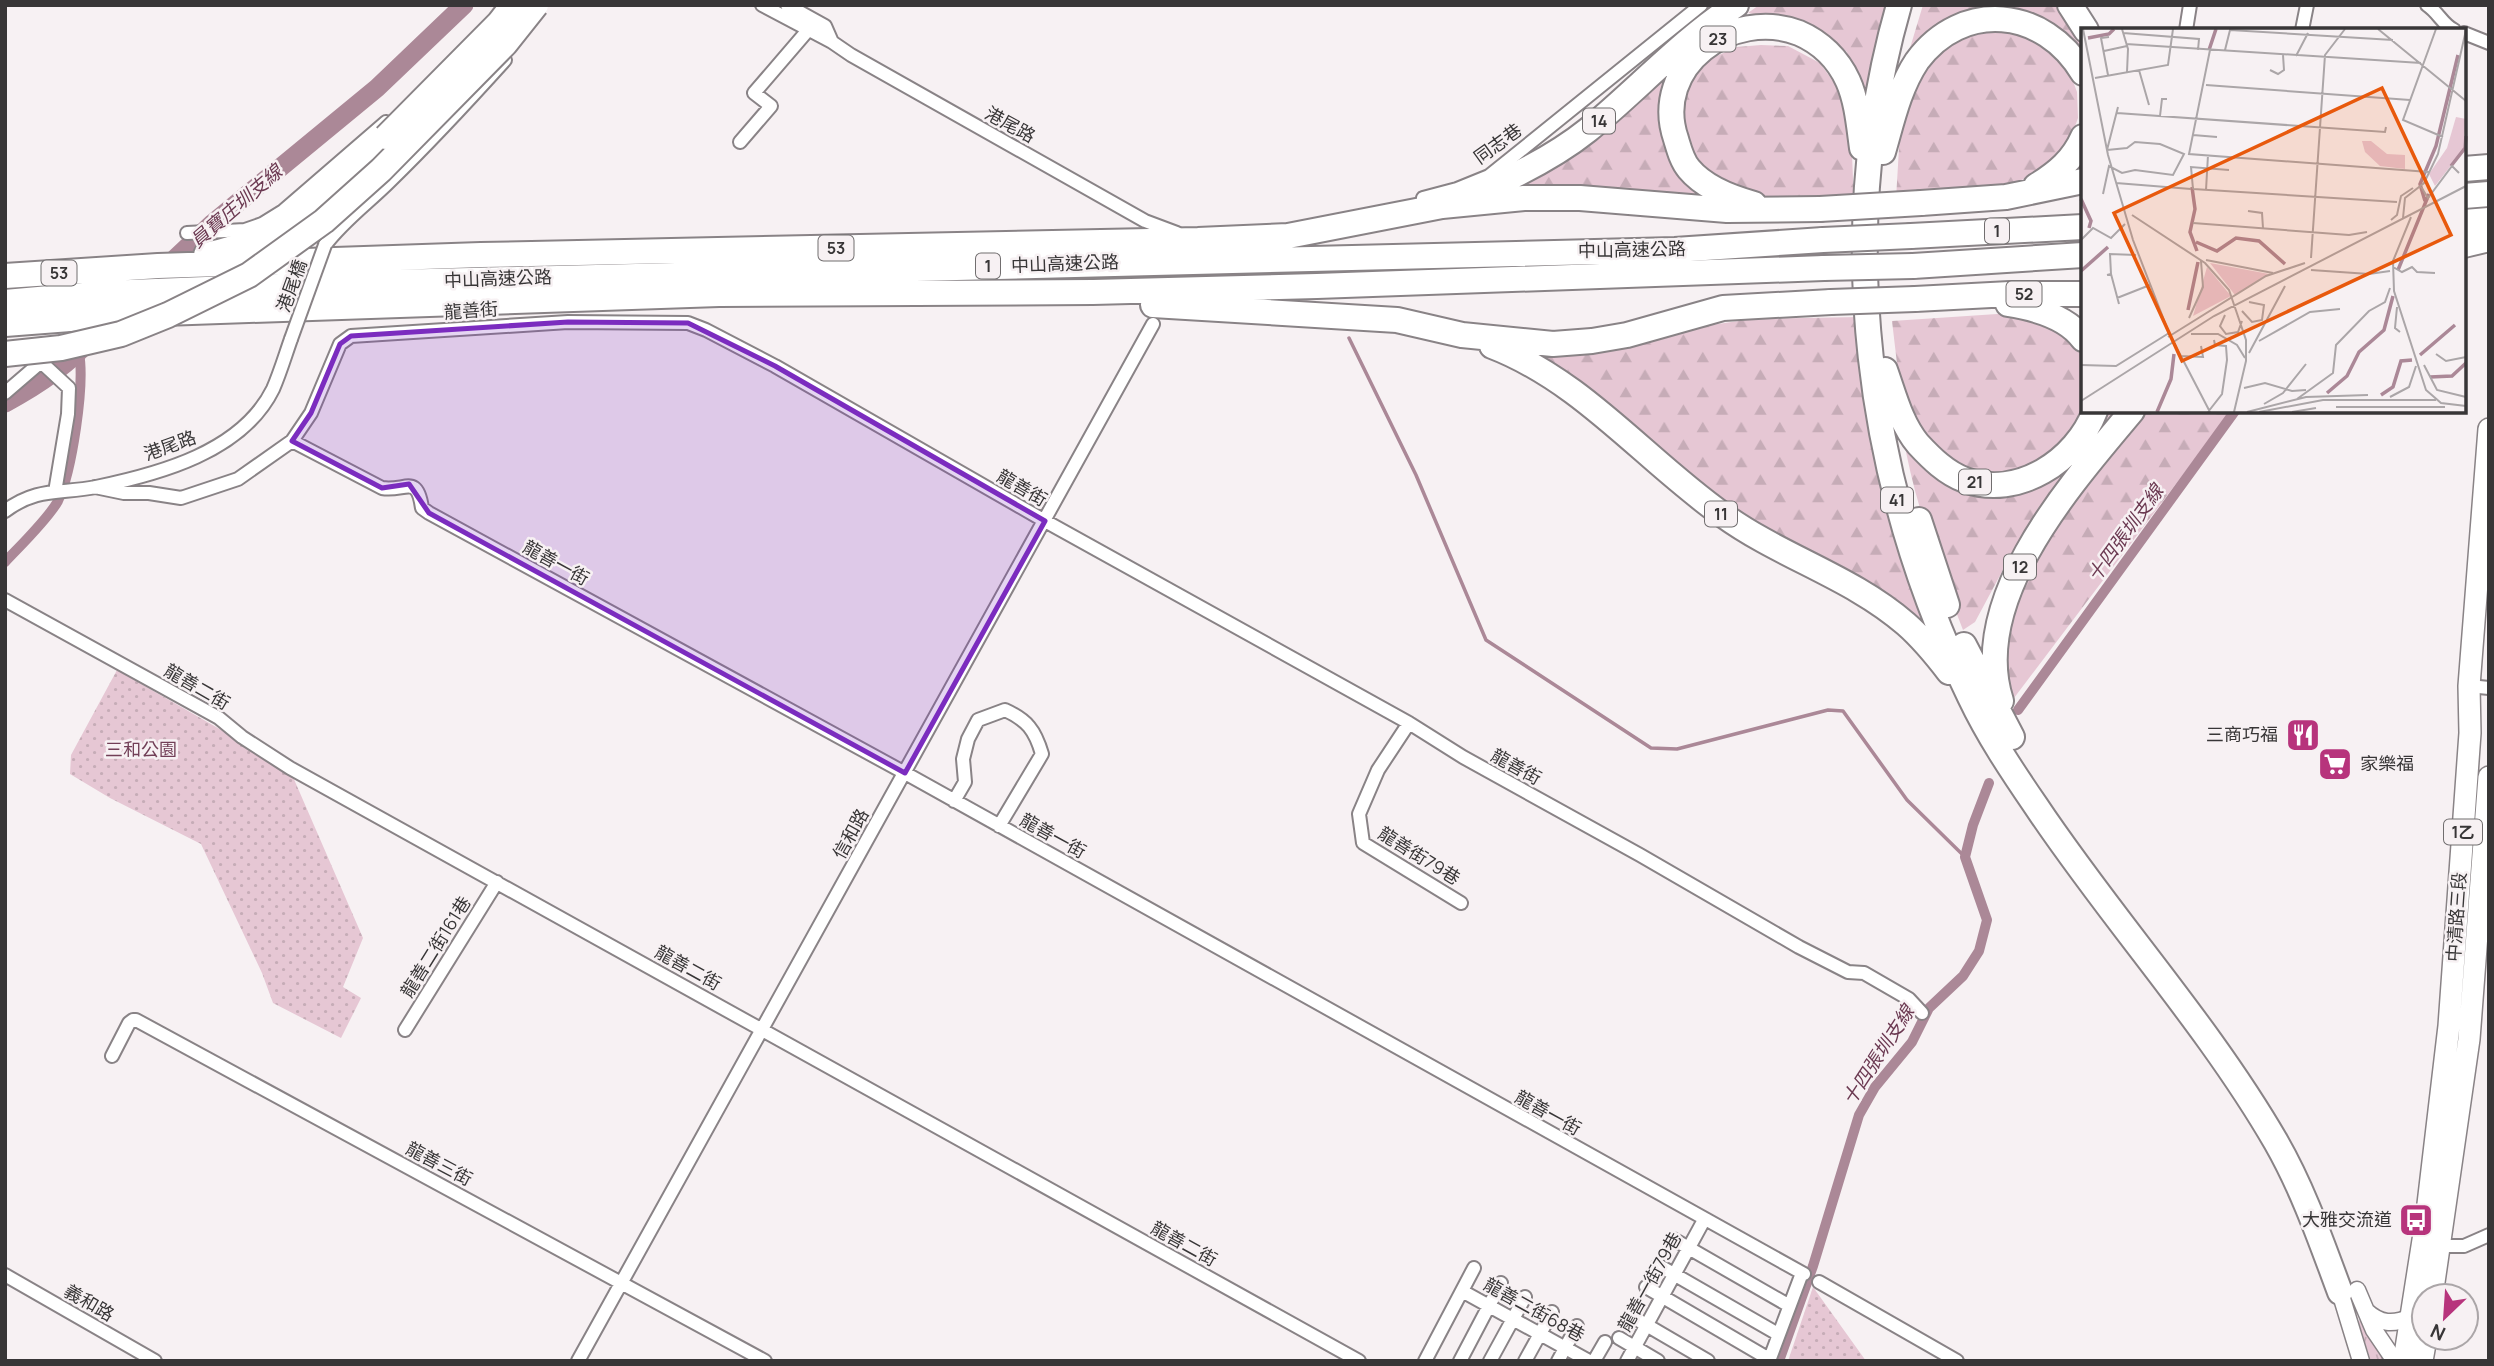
<svg xmlns="http://www.w3.org/2000/svg" width="2494" height="1366" viewBox="0 0 2494 1366" font-family="Manrope,'Noto Sans TC',sans-serif">
	<style>
		.grass { fill: url(#grass-tufts) }
		.forest { fill: url(#forest-firs) }
		.park { fill: url(#park-dots) }
		.lines { fill: none; stroke-linecap: round; stroke-linejoin: round }
		.stream { stroke: #ab8897; stroke-width: 3.5 }
		.canal { stroke: #ab8897; stroke-width: 10 }
		.river { stroke: #ab8897; stroke-width: 19 }
		.minor-casing { stroke: #898386; stroke-width: 16 }
		.tertiary-casing { stroke: #898386; stroke-width: 19 }
		.primary-casing { stroke: #898386; stroke-width: 24 }
		.motorway-casing { stroke: #898386; stroke-width: 28 }
		.minor { stroke: #fff; stroke-width: 12 }
		.tertiary { stroke: #fff; stroke-width: 16 }
		.primary { stroke: #fff; stroke-width: 21 }
		.motorway { stroke: #fff; stroke-width: 24 }
		.minor-bridge-casing { stroke: #898386; stroke-width: 16; stroke-linecap: butt }
		.motorway-bridge-casing { stroke: #898386; stroke-width: 28; stroke-linecap: butt }
		.minor-bridge { stroke: #fff; stroke-width: 12 }
		.motorway-bridge { stroke: #fff; stroke-width: 24 }
		.marked { fill: #7b2cbf; fill-opacity: 0.2; stroke: #7b2cbf; stroke-width: 5; stroke-linejoin: round }
		.labels { text-anchor: middle; stroke-width: 5; stroke-linejoin: round; paint-order: stroke }
		.shield { fill: #f7f1f3; stroke: #716e6f; stroke-width: 2 }
		.shield-label { font-size: 16px; font-weight: bold; fill: #383637 }
		.street-label { font-size: 18px; fill: #383637; stroke: #f7f1f3 }
		.poi-label { font-size: 18px; fill: #383637; stroke: #f7f1f3; text-anchor: end }
		.park-label { font-size: 18px; fill: #723f57; stroke: #f7f1f3 }
		.water-label { font-size: 19px; font-style: italic; fill: #6b3951; stroke: #f7f1f3 }
		.inset-river { fill: none; stroke: #ab8897; stroke-width: 3.5 }
		.inset-road { fill: none; stroke: #aba6a8; stroke-width: 2 }
		.view { fill: #e8590c; fill-opacity: 0.15; stroke: #e8590c; stroke-width: 3.5 }
		.inset-edge { fill: none; stroke: #383637; stroke-width: 3.5 }
	</style>
	<defs>
		<pattern id="grass-tufts" width="24" height="20" patternUnits="userSpaceOnUse" patternTransform="scale(1.75)"><rect width="24" height="20" fill="#e6c7d4"/><path d="M3 7l-1-3M5 7V3M7 7l1-3M15 17l-1-3M17 17v-4M19 17l1-3" fill="none" stroke="#c6acb7"/></pattern>
		<pattern id="forest-firs" width="22" height="20" patternUnits="userSpaceOnUse" patternTransform="scale(1.75)"><rect width="22" height="20" fill="#e6c7d4"/><path d="M5 1l3.5 6h-7zM16 11l3.5 6h-7z" fill="#c6acb7"/></pattern>
		<pattern id="park-dots" width="8" height="8" patternUnits="userSpaceOnUse" patternTransform="scale(1.75)"><rect width="8" height="8" fill="#e6c7d4"/><path d="M2 2h.1M6 6h.1" fill="none" stroke="#c6acb7" stroke-width="1.8" stroke-linecap="round"/></pattern>
	</defs>
	<rect width="100%" height="100%" fill="#f7f1f3"/>
	<path class="grass" d="M2360,1320L2387,1361H2371L2358,1322Z"/>
	<path class="forest" d="M1759,5H1889L1870,99L1848,63L1847,52L1832,42L1818,28L1753,22L1758,15L1748,13Z
		M1923,5H2060L2083,41V65L2023,14L1980,8L1942,23L1907,58Z
		M1973,24L2040,39L2067,65L2077,92L2078,118L2067,149L2045,171L1974,198L1896,199L1901,114L1938,46Z
		M1761,45L1788,46L1820,63L1850,105L1854,203L1742,199L1690,156L1680,120L1692,79L1712,58L1737,47Z
		M1677,61L1664,142L1718,203L1497,194Z
		M2027,312L2083,344V432L2012,478L1956,469L1910,419L1898,372L1892,321Z
		M1859,317L1939,645L1716,502L1528,352L1752,319Z
		M2101,411H2122L2075,474L2036,515L2012,553L1975,622L1963,630C1939,567 1914,503 1903,435L1934,464L2009,487Z
		M2145,411H2231L2014,698L2008,702L2006,610L2029,562L2131,423Z"/>
	<path class="park" d="M117,670L223,731L293,777L363,938L343,987L361,998L341,1038L273,1003L262,973L201,844L110,798L70,774L71,755Z
		M1813,1287L1866,1361H1788Z"/>
	<g class="lines">
		<path class="stream" d="M1349,338L1416,475L1486,640L1651,748L1677,749L1828,710L1843,711L1907,800L1965,857"/>
		<path class="canal" d="M5,562C20,546 48,519 58,501C72,471 85,385 79,353
			M2018,710L2235,411
			M1779,1361L1813,1266L1859,1115L1875,1087L1912,1042L1929,1008L1963,976L1979,951L1987,920L1965,857L1973,825L1989,783"/>
		<path class="river" d="M163,270L213,223L377,88L464,5
			M5,403C37,386 67,366 91,339"/>
		<g class="minor-casing">
			<path id="minor" d="M762,5L832,42
				M787,5L825,26L832,42L851,55L1145,221L1177,233
				M2427,5C2438,12 2443,25 2454,30
				M2186,30L2190,5
				M2302,30L2307,5
				M2464,33L2489,43
				M740,142L771,106L754,93L809,29
				M1423,198L1457,189L1489,176L1701,5
				M187,233L245,230L262,224L283,211L386,122
				M325,245C344,220 368,203 390,181C430,142 468,101 505,60
				M5,393L41,362L69,388L68,414L55,492
				M292,441L382,488C405,492 417,473 422,508L429,513L905,773L1804,1274
				M95,487L124,493H149L181,498L238,479L292,441L311,413L340,344L351,336L568,322L688,323L706,330L775,366L1045,521L1409,723L1463,757L1640,855L1799,947L1848,972L1864,973L1909,999L1922,1013
				M5,511C37,487 60,494 96,487C159,474 242,452 273,389C280,373 285,356 291,339
				M5,600L219,718L242,737L290,768L1359,1361
				M2469,686L2489,688
				M1409,723L1378,770L1359,814L1363,843L1461,903
				M954,801L965,782L963,759L968,739L978,720L1005,710C1027,720 1035,730 1042,754L999,826
				M405,1030L497,882
				M112,1056L129,1023L133,1020H136L765,1361
				M1673,1239L1788,1305
				M2440,1246H2464L2489,1235
				M1658,1265L1778,1334
				M5,1275L155,1361
				M1819,1282L1957,1361
				M1646,1287L1769,1359
				M1462,1291L1589,1361
				M1631,1316L1708,1361
				M1619,1338L1658,1361
				M578,1361L1153,324
				M1425,1361L1474,1268
				M1460,1361L1501,1283
				M1490,1361L1525,1297
				M1525,1361L1552,1312
				M1558,1361L1577,1326
				M1594,1361L1605,1342
				M1627,1361L1704,1220
				M1769,1361L1802,1273"/>
		</g>
		<g class="tertiary-casing">
			<path id="tertiary" d="M2357,1290L2374,1330L2395,1361
				M2340,1292L2361,1361
				M2366,1311C2380,1324 2393,1325 2411,1317"/>
		</g>
		<g class="primary-casing">
			<path id="primary" d="M2432,1296L2469,1039L2489,777
				M2404,1361L2426,1221L2449,1026L2470,733L2469,686L2489,429
				M2422,1361L2426,1338"/>
		</g>
		<g class="motorway-casing">
			<path id="motorway" d="M1899,5C1833,234 1866,484 1970,697C1988,735 2012,771 2036,806C2112,920 2207,1023 2276,1142C2303,1189 2321,1241 2340,1292
				M2070,5L2086,30
				M1883,152C1892,121 1899,88 1917,61C1962,0 2044,7 2083,73
				M2464,169L2489,167
				M2036,186C2057,173 2073,160 2083,137
				M1471,195C1512,178 1553,158 1588,130C1638,89 1682,40 1736,5
				M2464,196L2489,194
				M1921,203L2006,197L2083,181
				M1754,204C1732,198 1704,187 1689,169C1682,161 1679,149 1676,139C1651,66 1732,7 1799,33C1820,42 1838,59 1848,81C1857,101 1859,126 1862,148
				M2464,222L2489,220
				M1911,236L2083,227
				M2464,245L2489,239
				M206,255C287,239 330,193 386,137
				M1913,266L2083,255
				M5,276L158,266L481,255L1198,240L1288,236L1442,206L1524,198H1580L1727,210L1820,209
				M1915,299L2010,294H2083
				M5,302L106,293L353,283L1675,250L1823,240
				M2008,304C2034,308 2067,317 2083,339
				M1153,305L1397,320L1462,335L1553,344L1592,341L1627,335L1723,308L1831,302
				M5,324L135,314L719,294L1093,292L1317,286L1824,268
				M1492,346C1583,381 1645,460 1723,515C1781,557 1852,577 1906,624C1922,638 1936,655 1949,672
				M1885,370C1894,395 1901,424 1918,444C1931,458 1946,473 1965,480C2018,499 2076,461 2095,411
				M1919,520L1947,605
				M1964,645L2012,737
				M2001,701C1968,599 2071,484 2132,411"/>
		</g>
		<use href="#minor" class="minor"/>
		<use href="#tertiary" class="tertiary"/>
		<use href="#primary" class="primary"/>
		<use href="#motorway" class="motorway"/>
		<g class="minor-bridge-casing">
			<path id="minor-bridge" d="M291,339L325,245"/>
		</g>
		<g class="motorway-bridge-casing">
			<path id="motorway-bridge" d="M386,137L499,23L513,5
				M1820,209L1921,203
				M1823,240L1911,236
				M1824,268L1913,266
				M1831,302L1915,299
				M5,354L61,348L121,334L168,315L249,275L324,221L381,170L505,44L536,5"/>
		</g>
		<use href="#minor-bridge" class="minor-bridge"/>
		<use href="#motorway-bridge" class="motorway-bridge"/>
	</g>
	<path class="marked" d="M568,322L688,323L775,366L1045,521L905,773L429,513L409,484L382,488L292,441L311,413L340,344L351,336Z"/>
	<defs>
		<g id="restaurant-square" transform="scale(1.75)"><rect x="-9" y="-9" width="18" height="18" rx="4" fill="#b7347c" stroke="#f7f1f3"/><path d="M-5-6h1v4h1v-4h1v4h1v-4h1v5L-1.5 .5V6h-2V.5L-5-1ZM5-6V6H3V1.5H1.5Q1.5-4 5-6Z" fill="#fff"/></g>
		<g id="supermarket-square" transform="scale(1.75)"><rect x="-9" y="-9" width="18" height="18" rx="4" fill="#b7347c" stroke="#f7f1f3"/><path d="M-6-5.5h2.5l.6 2H6L4.5 2H-2.5L-4.4-4H-6ZM-1.5 3.2a1.3 1.3 0 1 0 .1 0ZM3 3.2a1.3 1.3 0 1 0 .1 0Z" fill="#fff"/></g>
		<g id="bus-square" transform="scale(1.75)"><rect x="-9" y="-9" width="18" height="18" rx="4" fill="#b7347c" stroke="#f7f1f3"/><path d="M-5-6H5V4H4V6H2V4H-2V6H-4V4H-5ZM-3.5-4V0h7V-4ZM-3.5 1.2v1.5H-2V1.2ZM2 1.2v1.5H3.5V1.2Z" fill="#fff"/></g>
	</defs>
	<g fill-rule="evenodd">
		<use href="#restaurant-square" x="2303" y="735"/>
		<use href="#supermarket-square" x="2335" y="764"/>
		<use href="#bus-square" x="2416" y="1220"/>
	</g>
	<g class="labels">
		<g class="shield">
			<rect x="1700.5" y="26.5" width="35" height="25" rx="5"/>
			<rect x="1583" y="108.5" width="32" height="25" rx="5"/>
			<rect x="1985" y="218.5" width="24" height="25" rx="5"/>
			<rect x="818.5" y="235.5" width="35" height="25" rx="5"/>
			<rect x="976" y="253.5" width="24" height="25" rx="5"/>
			<rect x="41.5" y="260.5" width="35" height="25" rx="5"/>
			<rect x="2006.5" y="281.5" width="35" height="25" rx="5"/>
			<rect x="1959" y="469.5" width="32" height="25" rx="5"/>
			<rect x="1881" y="487.5" width="32" height="25" rx="5"/>
			<rect x="1705" y="501.5" width="32" height="25" rx="5"/>
			<rect x="2004" y="554.5" width="32" height="25" rx="5"/>
			<rect x="2444" y="819.5" width="38" height="25" rx="5"/>
		</g>
		<g class="shield-label">
			<text x="1718" y="45">23</text>
			<text x="1599" y="127">14</text>
			<text x="1997" y="237">1</text>
			<text x="836" y="254">53</text>
			<text x="988" y="272">1</text>
			<text x="59" y="279">53</text>
			<text x="2024" y="300">52</text>
			<text x="1975" y="488">21</text>
			<text x="1897" y="506">41</text>
			<text x="1721" y="520">11</text>
			<text x="2020" y="573">12</text>
			<text x="2463" y="838">1乙</text>
		</g>
		<g class="street-label">
			<text transform="translate(1010 125) rotate(29)" y="6">港尾路</text>
			<text transform="translate(1498 144) rotate(-36)" y="6">同志巷</text>
			<text transform="translate(1632 250) rotate(-1)" y="6">中山高速公路</text>
			<text transform="translate(1065 264) rotate(-2)" y="6">中山高速公路</text>
			<text transform="translate(498 279) rotate(-2)" y="6">中山高速公路</text>
			<text transform="translate(292 286) rotate(-70)" y="6">港尾橋</text>
			<text transform="translate(471 311) rotate(-4)" y="6">龍善街</text>
			<text transform="translate(170 446) rotate(-20)" y="6">港尾路</text>
			<text transform="translate(1022 488) rotate(30)" y="6">龍善街</text>
			<text transform="translate(556 563) rotate(29)" y="6">龍善一街</text>
			<text transform="translate(197 687) rotate(30)" y="6">龍善二街</text>
			<text transform="translate(1516 767) rotate(29)" y="6">龍善街</text>
			<text transform="translate(851 834) rotate(-61)" y="6">信和路</text>
			<text transform="translate(1053 836) rotate(29)" y="6">龍善一街</text>
			<text transform="translate(1419 856) rotate(32)" y="6">龍善街79巷</text>
			<text transform="translate(2457 917) rotate(-86)" y="6">中清路三段</text>
			<text transform="translate(436 947) rotate(-58)" y="6">龍善二街161巷</text>
			<text transform="translate(688 968) rotate(29)" y="6">龍善二街</text>
			<text transform="translate(1548 1113) rotate(29)" y="6">龍善一街</text>
			<text transform="translate(439 1164) rotate(28)" y="6">龍善三街</text>
			<text transform="translate(1184 1244) rotate(29)" y="6">龍善二街</text>
			<text transform="translate(1650 1282) rotate(-61)" y="6">龍善一街79巷</text>
			<text transform="translate(89 1303) rotate(30)" y="6">義和路</text>
			<text transform="translate(1534 1310) rotate(29)" y="6">龍善二街68巷</text>
		</g>
		<g class="poi-label">
			<text x="2278" y="741">三商巧福</text>
			<text x="2360" y="770" text-anchor="start">家樂福</text>
			<text x="2392" y="1226">大雅交流道</text>
		</g>
		<g class="park-label">
			<text x="141" y="756">三和公園</text>
		</g>
		<g class="water-label">
			<text transform="translate(236 206) rotate(-41)" y="7">員寶庄圳支線</text>
			<text transform="translate(2125 533) rotate(-54)" y="7">十四張圳支線</text>
			<text transform="translate(1878 1055) rotate(-57)" y="7">十四張圳支線</text>
		</g>
	</g>
	<g transform="translate(2081 28)">
		<rect width="385" height="385" fill="#f7f1f3"/>
		<path d="M129,235L188,246L154,267ZM126,239L150,268L112,288Z" fill="#e6c7d4"/>
		<path d="M375,89L385,91L382,122L354,158L348,146L366,120Z" fill="#e6c7d4"/>
		<path d="M281,113H290L306,126L324,127V141L299,138L284,124Z" fill="#e6c7d4"/>
		<path class="inset-river" d="M7,10L28,6L33,1M128,22L135,1M370,138L384,120L385,108M111,159L114,181L109,204L116,223M0,171L10,193L8,200M344,173L339,156L355,118L377,27M115,214L136,223L155,210L178,213L204,236M317,242L348,166M0,243L27,219M107,282L117,234M339,327L374,297M349,349L371,348L385,335M246,365L266,348L278,324L303,302L312,268M300,367L312,359L320,333L331,332M76,384L90,351L93,326"/>
		<path class="inset-road" d="M2,1L27,127L52,212L88,305L129,384M41,1L47,21L46,44M297,1L385,73M355,1L322,92L362,109M42,5L118,11L117,22M45,16L340,35M129,22L108,126L348,144M144,22L149,2L312,12M23,23L46,18M215,28L227,5M58,42L68,77M189,42L197,46L203,42L202,27M27,47L20,10L28,9M14,50L87,37L92,1M125,57L329,72M36,85L304,104L305,99M79,88L81,71H86M112,107L136,109M26,122L37,79M35,155L110,161M339,157L347,170L371,138L378,145M112,161L316,174M112,161L110,139L148,142M125,162L127,127M22,166L28,138L41,145L54,142L92,147L103,126L79,116L54,114L46,120L26,122M167,183L181,185L182,200M51,187L124,235L148,262L165,312V333L153,384M330,189L312,233L313,263L345,362L360,375L385,378M322,190L324,170L343,155L357,126L385,2M310,192L316,187L320,168L332,160M112,195L268,207L286,204M0,212L12,200L30,210L44,196M230,230L244,27L264,1M125,232L192,245M312,239L321,244L331,239L336,244L354,245M230,242L288,246L309,243M30,246L38,276M26,247L30,246L29,226L55,227M36,270L69,257M316,279L314,300L319,304M161,283L171,294L181,292L183,277L168,274M144,287L139,298L145,306L157,304L161,293M108,290L122,259L120,233M110,306H137L156,317L164,330M87,309L185,248L224,235M178,313L229,284L259,281M168,325L204,258M355,326L365,333L385,329M99,328L122,329L120,318M0,337L35,338L88,305M343,337L356,362L385,369M163,360L184,355L211,363L225,362M309,369L328,359L335,338M216,371L252,345L255,317L288,283L304,274L309,260M0,373L133,288L385,158M183,376L202,365L225,336M255,379H364M127,384L141,366L146,332L145,318L134,317L133,312M166,384L225,369L287,367M178,384L242,372H355M211,384L235,380"/>
		<path class="view" d="M301,60L370,207L101,333L33,185Z"/>
		<rect width="385" height="385" class="inset-edge"/>
	</g>
	<rect width="2494" height="1366" fill="none" stroke="#383637" stroke-width="14"/>
	<g transform="translate(2445 1317) rotate(205)"><circle r="33" fill="#f7f1f3" stroke="#aba6a8" stroke-width="2"/>
	<path d="M0-5L12 26L0 18L-12 26Z" fill="#b7347c"/>
	<text y="-10" font-size="19" font-weight="bold" text-anchor="middle" fill="#383637">N</text>
	</g>
</svg>
